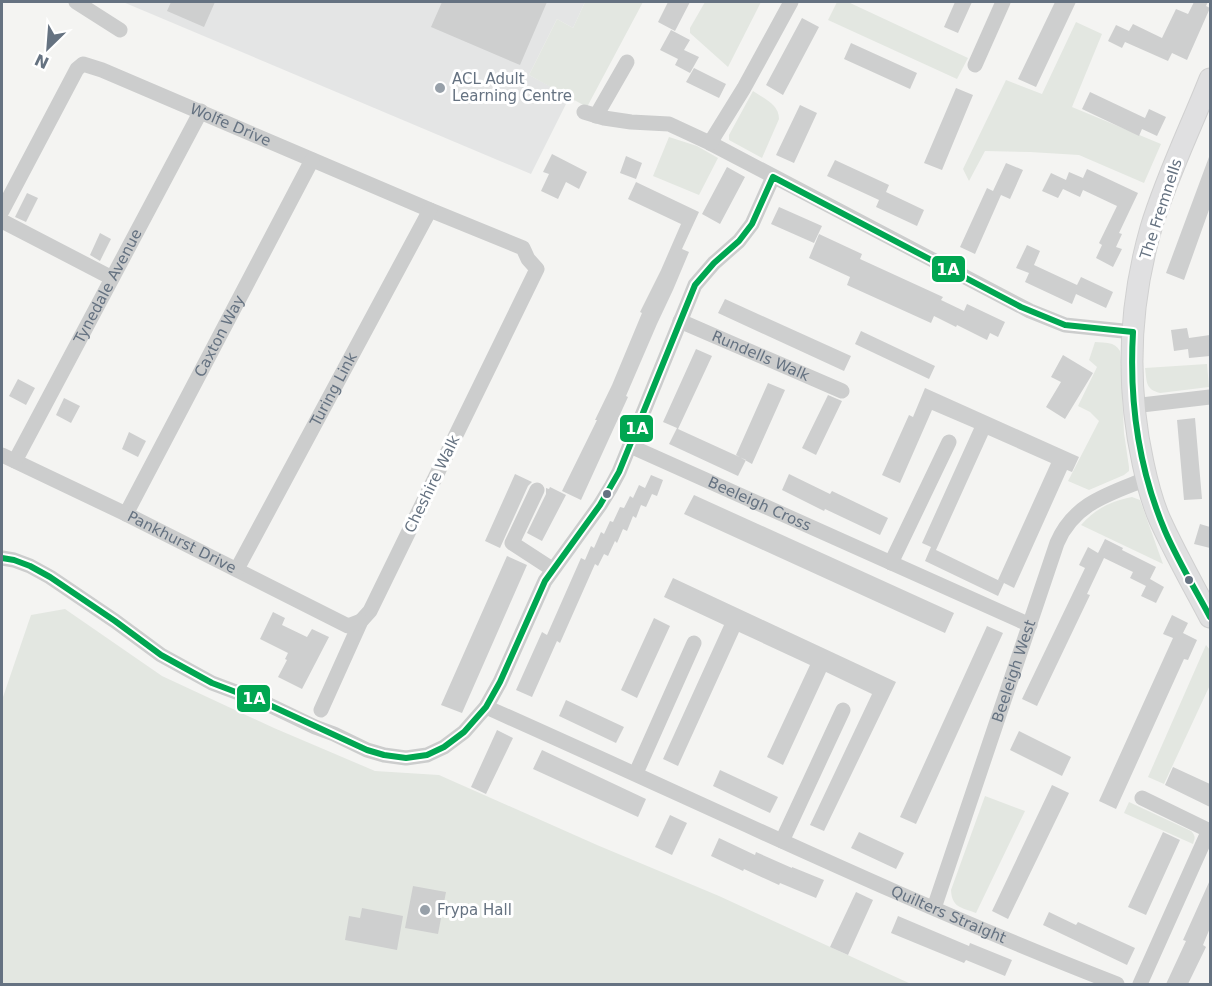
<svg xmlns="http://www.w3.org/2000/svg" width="1212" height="986" viewBox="0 0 1212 986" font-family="'DejaVu Sans',sans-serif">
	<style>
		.built { fill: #e4e5e5 }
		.green { fill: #e3e7e1 }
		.building { fill: #cecfcf; fill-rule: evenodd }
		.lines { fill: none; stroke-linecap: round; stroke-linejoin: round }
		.secondary-casing { stroke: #d0d0d0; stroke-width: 23 }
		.street { stroke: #cccdcd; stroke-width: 15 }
		.secondary { stroke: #e0e0e1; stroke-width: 21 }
		.bus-1-casing { stroke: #fff; stroke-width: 10 }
		.bus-1 { stroke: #00a651; stroke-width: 6 }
		.poi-dot { fill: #97a0a9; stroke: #fff; stroke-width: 2 }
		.bus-dot { fill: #657281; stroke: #fff; stroke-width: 2 }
		.labels { text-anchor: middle; stroke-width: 6; stroke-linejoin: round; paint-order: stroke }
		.poi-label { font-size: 15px; fill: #657281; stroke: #fff; text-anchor: start }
		.street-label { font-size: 15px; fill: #657281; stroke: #fff }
		.line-badge { stroke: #fff; stroke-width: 2 }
		.badge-label { font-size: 16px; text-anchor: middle; font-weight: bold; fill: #fff }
	</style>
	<rect width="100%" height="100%" fill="#f4f4f2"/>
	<path class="built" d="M123,2H585L573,28L557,19L529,75L576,100L567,102L531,174Z"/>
	<path class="green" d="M585,2H643L587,107L529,75L557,19L573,28Z
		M705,2H761L728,67L690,33V28Z
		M837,2H848L968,58L957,79L828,20Z
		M1076,22L1102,34L1072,107L1161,144L1144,183L1079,155L1030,152L985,151L969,181L963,169L1006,80L1042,94Z
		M753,91C764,99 779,104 779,119L762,158L729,140V135Z
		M669,137L697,146L718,158L699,195L653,176Z
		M1095,342C1105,343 1114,341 1120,351L1124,433L1129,467V471L1124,475L1089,490L1068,481L1099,421L1090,412L1078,406L1097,367L1089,360Z
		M1207,364L1209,387L1160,393C1145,389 1147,382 1145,368Z
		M1132,497L1140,500L1163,564L1081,525C1095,509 1111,501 1132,497Z
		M65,609L162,676L274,728L375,771L439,775L597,845L719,896L911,984H2V700L31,615Z
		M1206,645L1210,650V685L1164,784L1148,777Z
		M985,796L1025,811L976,913C961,907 952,908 951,890Z
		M1129,802L1191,831C1196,836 1195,838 1193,844L1124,813Z"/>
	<path class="building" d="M171,2H215L204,27L167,11Z
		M442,2H547L520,65L431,27Z
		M668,2H690L675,31L658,22Z
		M955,2H972L958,33L944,27Z
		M1055,2H1076L1036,87L1018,79Z
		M1194,2H1208L1206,6L1210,8L1187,60L1172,53L1168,61L1125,42L1122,48L1108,41L1116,25L1129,31L1133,24L1162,38L1176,9L1188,14Z
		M802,18L819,27L783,95L766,85Z
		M671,30L690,40L684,50L699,57L690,73L675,65L678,59L660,50Z
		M851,43L917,73L910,89L844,59Z
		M694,68L726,84L719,98L686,82Z
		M956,88L973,95L942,170L924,163Z
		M1090,92L1145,118L1149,109L1166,117L1157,136L1142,129L1139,136L1082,109Z
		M800,105L817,113L794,163L776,155Z
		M552,154L587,172L579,189L566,182L558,199L541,191L549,174L543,172Z
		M626,156L642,163L636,179L620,173Z
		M1209,157H1210V207L1184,280L1166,273Z
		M835,160L889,185L886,192L924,210L917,226L876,207L879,200L827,176Z
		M1006,163L1023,170L1010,199L1001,195L975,254L960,247L987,188L993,191Z
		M727,167L745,177L720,224L702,214Z
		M1087,169L1138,193L1119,233L1122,234L1116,247L1122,249L1113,267L1096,258L1102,245L1099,243L1117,206L1083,190L1080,197L1063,189L1058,198L1042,191L1051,173L1066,180L1069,172L1083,178Z
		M636,182L699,212L682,249L689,252L673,290L657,324L626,396L628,397L581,500L562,491L597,420H595L612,385L642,313L640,312L661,270L681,224L628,199Z
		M27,193L38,198L26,222L15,217Z
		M779,207L822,226L814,243L771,224Z
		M100,233L111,239L100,261L90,255Z
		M819,234L862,254L860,259L943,297L941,300L964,311L967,304L1005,322L998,337L990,333L987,340L957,325L956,327L934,316L931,323L847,285L850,277L809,258Z
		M1027,245L1040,251L1034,265L1077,285L1081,277L1113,292L1106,308L1076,294L1072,304L1025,282L1029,273L1016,268Z
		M725,299L851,356L844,371L718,313Z
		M1187,328L1189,338L1210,335V356L1189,358L1188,349L1174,351L1171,330Z
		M861,331L935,366L929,379L855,344Z
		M696,349L712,356L678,429L746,460L738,476L669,444L677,428L663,422Z
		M1063,355L1093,373L1065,419L1046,407L1061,382L1051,377Z
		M18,379L35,388L26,405L9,396Z
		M768,383L785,390L752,464L736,455Z
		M925,388L1079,457L1072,472L1067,470L1014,588L1004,583L998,596L925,561L931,547L922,543L974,428L932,410L900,483L882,475L909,415L913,417ZM988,435L1051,463L998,580L1004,583L936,550Z
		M828,395L842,401L816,455L802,448Z
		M64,398L80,406L71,423L56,415Z
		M1195,418L1202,499L1184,500L1177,420Z
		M129,432L146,441L138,457L122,449Z
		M515,474L532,482L528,486L500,548L485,541Z
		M789,474L830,494L832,491L888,518L880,535L825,509L824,511L782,490Z
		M651,475L663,480L657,496L652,494L646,507L641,505L636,518L633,516L627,531L623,529L617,543L615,541L608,556L604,554L598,566L595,564L560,643L557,641L532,697L516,690L542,632L547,635L581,558L585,560L591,546L594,548L601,532L604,534L610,521L613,522L620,507L624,508L630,496L633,498L639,485L645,488Z
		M550,487L566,495L542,541L527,533L546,494V488L549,489Z
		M694,495L954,613L945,633L684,514Z
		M1200,524L1210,527V548L1194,544Z
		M1105,539L1123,548L1122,550L1156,567L1150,579L1164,587L1156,603L1141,596L1146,586L1130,578L1133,572L1104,558L1087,594L1090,595L1037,706L1022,699L1085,568L1079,565L1088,547L1098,553Z
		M507,556L527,565L462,713L441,705Z
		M673,578L896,682L824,831L810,825L872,694L826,672L783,765L767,757L810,665L739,632L678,766L663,759L724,625L664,597Z
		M273,612L285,618L282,625L307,637L312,629L329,637L302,689L278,677L287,660L285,659L288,653L260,639Z
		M1172,615L1188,623L1183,633L1197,640L1188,660L1184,659L1116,809L1099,801L1173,638L1163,634Z
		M654,618L670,626L637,698L621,690Z
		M987,626L1003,633L916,824L900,817Z
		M566,700L624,727L616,743L559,716Z
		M497,730L513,738L486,794L471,787Z
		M1019,731L1071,757L1062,776L1010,750Z
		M542,750L646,799L638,817L533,769Z
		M1173,767L1210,784V807L1165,785Z
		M720,770L778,797L770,813L713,786Z
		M1052,785L1069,793L1008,919L992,911Z
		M670,815L687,823L672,855L655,847Z
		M859,832L904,853L896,869L851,848Z
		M1163,832L1180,840L1146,915L1128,907Z
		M719,838L755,855L756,852L792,868V867L824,880L816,898L780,883L779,885L744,869L743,871L711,856Z
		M1210,880V928L1203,945L1206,947L1188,984H1166L1186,941L1183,940Z
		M413,886L446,892L438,934L405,928Z
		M856,892L873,900L848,955L830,947Z
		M362,908L403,916L397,950L345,940L349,916L360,918Z
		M1049,912L1076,925L1078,922L1135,948L1127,965L1043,925Z
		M898,916L969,946L970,943L1012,960L1005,976L966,960L964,963L891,933Z"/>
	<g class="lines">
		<g class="secondary-casing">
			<path id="secondary" d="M1210,79C1191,127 1166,178 1151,228C1129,305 1126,385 1143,463C1147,482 1152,502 1160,520C1175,553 1193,585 1210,617"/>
		</g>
		<g class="street">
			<path d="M76,2L120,30"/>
			<path d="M975,65L1003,2"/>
			<path d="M584,112L604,118L631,122L669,124L710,143L1030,311L1065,325L1133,332"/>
			<path d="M596,116L627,62"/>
			<path d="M710,143L744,88L791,2"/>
			<path id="s1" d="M2,211L77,69L83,64L102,70L430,210L523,248L528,259L537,269L370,611L361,621L321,710"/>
			<path d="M2,221L112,278"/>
			<path id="s2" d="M680,321L842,391"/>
			<path d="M1133,406L1210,397"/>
			<path id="s3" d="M630,446L1030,625"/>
			<path id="s4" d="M2,455L126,514L348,626L361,621"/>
			<path id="s5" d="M15,461L201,111"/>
			<path d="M537,490L512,543L552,569"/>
			<path id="s6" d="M126,514L312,160"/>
			<path d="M2,558L14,560L30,566L50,577L115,621L161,655L212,683L265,703L315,727L334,734L367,750L384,755L406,758L427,755L444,747L464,732L486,707L500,682L545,581L600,505L611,487L619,472L695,285L714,263L739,241L752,224L773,177"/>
			<path d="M891,563L949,442"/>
			<path id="s7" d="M237,569L430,210"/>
			<path id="s8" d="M486,707C696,800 903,901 1117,984"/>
			<path d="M636,773L694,643"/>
			<path d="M1142,798L1210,831"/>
			<path d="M782,841L843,710"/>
			<path id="s9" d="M934,908L1057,543C1074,503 1109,494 1146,479"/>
			<path d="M1140,984L1209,830"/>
		</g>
		<use href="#secondary" class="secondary"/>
		<g class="bus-1-casing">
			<path id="bus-1" d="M773,177L1021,307L1065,325L1133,332
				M1133,332C1129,401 1138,467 1165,531C1178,561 1195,589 1210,617
				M2,558L14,560L30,566L50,577L115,621L161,655L212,683L265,703L367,750L384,755L406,758L427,755L444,747L464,732L486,707L500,682L545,581L600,505L619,472L695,285L714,263L739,241L752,224L773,177"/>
		</g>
		<use href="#bus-1" class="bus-1"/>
	</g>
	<g class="poi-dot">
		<circle cx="440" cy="88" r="6"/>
		<circle cx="425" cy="910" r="6"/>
	</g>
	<g class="bus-dot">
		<circle cx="607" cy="494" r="5"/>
		<circle cx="1189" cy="580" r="5"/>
	</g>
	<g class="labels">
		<g class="poi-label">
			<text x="452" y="84">ACL Adult<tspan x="452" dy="17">Learning Centre</tspan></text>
			<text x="437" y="915">Frypa Hall</text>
		</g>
		<g class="street-label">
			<text dy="5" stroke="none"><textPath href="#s1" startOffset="328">Wolfe Drive</textPath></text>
			<text transform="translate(1161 209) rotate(-72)" y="5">The Fremnells</text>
			<text dy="5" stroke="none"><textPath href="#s5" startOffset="198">Tynedale Avenue</textPath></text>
			<text dy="5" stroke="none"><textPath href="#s6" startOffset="201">Caxton Way</textPath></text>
			<text dy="5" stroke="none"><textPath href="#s2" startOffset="88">Rundells Walk</textPath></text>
			<text dy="5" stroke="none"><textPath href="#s7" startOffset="204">Turing Link</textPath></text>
			<text transform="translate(432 484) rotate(-64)" y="5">Cheshire Walk</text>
			<text dy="5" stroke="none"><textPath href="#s3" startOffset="142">Beeleigh Cross</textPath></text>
			<text dy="5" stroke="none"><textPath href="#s4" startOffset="200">Pankhurst Drive</textPath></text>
			<text dy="5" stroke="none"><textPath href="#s9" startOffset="250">Beeleigh West</textPath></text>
			<text dy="5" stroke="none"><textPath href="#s8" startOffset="507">Quilters Straight</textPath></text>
		</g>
	</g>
	<g class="line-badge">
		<rect x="931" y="255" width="35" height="28" rx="6" fill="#00a651"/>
		<rect x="619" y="414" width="35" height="29" rx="6" fill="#00a651"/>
		<rect x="236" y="684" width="35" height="29" rx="6" fill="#00a651"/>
	</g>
	<g class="badge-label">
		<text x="948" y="275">1A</text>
		<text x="637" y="434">1A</text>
		<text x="254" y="704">1A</text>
	</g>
	<rect width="1212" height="986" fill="none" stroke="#657281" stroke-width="6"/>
	<g transform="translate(48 48) rotate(205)" stroke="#ffffff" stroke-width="4.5" paint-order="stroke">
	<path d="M0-4.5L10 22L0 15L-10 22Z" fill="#657281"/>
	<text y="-9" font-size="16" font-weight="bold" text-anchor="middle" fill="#657281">N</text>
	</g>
</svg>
